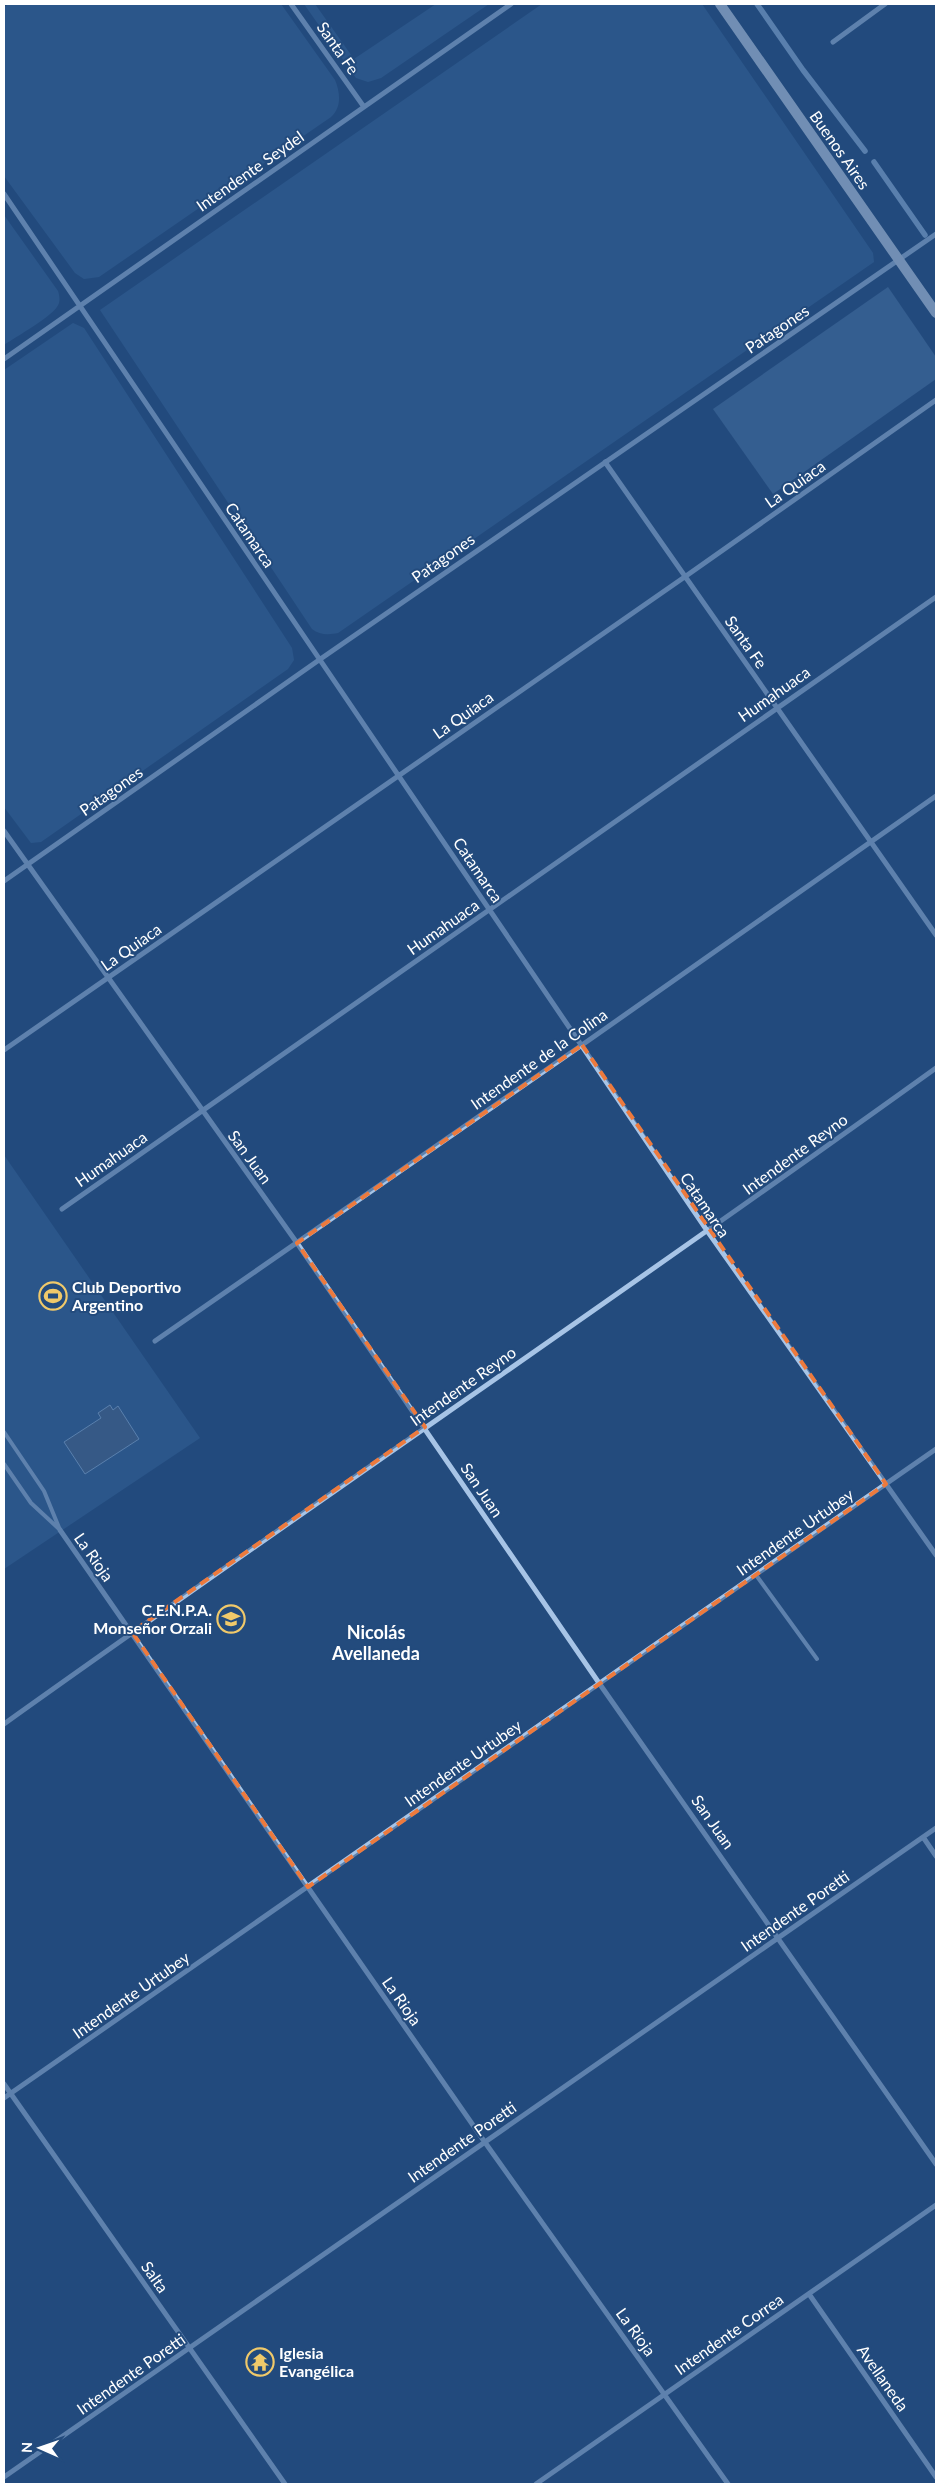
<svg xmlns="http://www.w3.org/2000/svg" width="940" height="2488" viewBox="0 0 940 2488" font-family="Lato,sans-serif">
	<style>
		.green { fill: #36659a }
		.water { fill: #4f6c90; stroke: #9bbfe6 }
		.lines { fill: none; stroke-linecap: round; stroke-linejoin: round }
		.stream { stroke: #9bbfe6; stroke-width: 5.5 }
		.building { fill: #4b75a6 }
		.lane { stroke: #a7c4e6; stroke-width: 4 }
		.street { stroke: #a7c4e6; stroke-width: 5 }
		.secondary { stroke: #d1e1f5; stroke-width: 10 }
		.marked { fill: none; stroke: #ed7a3d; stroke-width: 4; stroke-dasharray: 10 6; stroke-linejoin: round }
		.labels { text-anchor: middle; stroke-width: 4; stroke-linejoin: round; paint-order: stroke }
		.street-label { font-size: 16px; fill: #fff; stroke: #234b7d }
		.poi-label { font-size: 16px; font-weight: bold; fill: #fff; stroke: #234b7d; text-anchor: start }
		.neighbourhood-label { font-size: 18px; font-weight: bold; fill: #fff; stroke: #234b7d }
	</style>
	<rect width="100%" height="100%" fill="#234b7d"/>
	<path class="green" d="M9,4H281L335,80C340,92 342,107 331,117L99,277L84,279L75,273L4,176V7Z
		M304,4H315L354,59L436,4H489L381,78L368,82L356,78Z
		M542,4H702L873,253L874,262L338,633C328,635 320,635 312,629L100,310Z
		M4,215L58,291C59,294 60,299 59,303C56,315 15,337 4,345Z
		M73,323L84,328L292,648L294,660L288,669L41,842L31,843L4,807V370Z
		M4,1155L200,1438L4,1569Z"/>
	<path class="water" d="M110,1405L113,1410L118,1406L139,1439L85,1474L64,1442L101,1418L98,1413Z"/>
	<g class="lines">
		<path class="stream" d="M757,4L803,70L865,151
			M874,162L925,235"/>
	</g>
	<path class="building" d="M888,287L936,357V379L773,494L713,409Z"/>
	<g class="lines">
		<path class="lane" d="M4,1432L44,1491L60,1530
			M4,1464L31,1503L58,1528
			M756,1575L817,1659"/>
		<path class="street" d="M291,4L364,107
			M833,42L885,4
			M4,194L708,1232L936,1555
			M4,359L511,4
			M605,462L936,935
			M4,831L297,1243L599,1683L936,2164
			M4,881L319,660L936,234
			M4,1050L686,576L936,400
			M62,1209L936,597
			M155,1341L582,1045L936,796
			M60,1530L484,2141L728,2484
			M4,1724C313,1503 628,1290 936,1068
			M923,1837L936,1856
			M4,2084L285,2484
			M4,2098L936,1449
			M809,2294L936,2477
			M4,2477L936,1828
			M536,2484L936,2205"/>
		<path class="secondary" d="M720,4L936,313"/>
	</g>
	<path d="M0 0H940V2488H0ZM582,1045L886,1484L308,1887L132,1632L425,1427L297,1243Z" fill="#234b7d" fill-opacity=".55" fill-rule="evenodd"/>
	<path class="marked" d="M582,1045L886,1484L308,1887L132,1632L425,1427L297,1243Z"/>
	<defs>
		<g id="stadium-ring" transform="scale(1.4375)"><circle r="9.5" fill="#234b7d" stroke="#f0c96a" stroke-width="1.5"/><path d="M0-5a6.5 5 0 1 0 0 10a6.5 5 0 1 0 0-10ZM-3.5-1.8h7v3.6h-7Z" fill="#f0c96a"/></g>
		<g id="school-ring" transform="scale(1.4375)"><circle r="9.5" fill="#234b7d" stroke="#f0c96a" stroke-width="1.5"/><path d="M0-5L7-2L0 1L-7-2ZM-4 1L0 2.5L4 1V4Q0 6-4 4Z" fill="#f0c96a"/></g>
		<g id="temple-ring" transform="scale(1.4375)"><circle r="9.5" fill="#234b7d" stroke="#f0c96a" stroke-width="1.5"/><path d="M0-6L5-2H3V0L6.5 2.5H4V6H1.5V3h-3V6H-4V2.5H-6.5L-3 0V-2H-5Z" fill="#f0c96a"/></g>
	</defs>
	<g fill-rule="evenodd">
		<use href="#stadium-ring" x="53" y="1296"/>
		<use href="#school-ring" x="231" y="1619"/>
		<use href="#temple-ring" x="260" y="2362"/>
	</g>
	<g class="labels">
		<g class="street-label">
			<text transform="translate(338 48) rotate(55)" y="6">Santa Fe</text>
			<text transform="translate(840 150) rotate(55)" y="6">Buenos Aires</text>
			<text transform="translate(250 171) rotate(-35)" y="6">Intendente Seydel</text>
			<text transform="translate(777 329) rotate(-34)" y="6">Patagones</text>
			<text transform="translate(795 484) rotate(-35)" y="6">La Quiaca</text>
			<text transform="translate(250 535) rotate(56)" y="6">Catamarca</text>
			<text transform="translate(443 558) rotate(-35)" y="6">Patagones</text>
			<text transform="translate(746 642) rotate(55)" y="6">Santa Fe</text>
			<text transform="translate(774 694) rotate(-35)" y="6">Humahuaca</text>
			<text transform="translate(463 715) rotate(-35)" y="6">La Quiaca</text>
			<text transform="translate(111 791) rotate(-35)" y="6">Patagones</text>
			<text transform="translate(478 870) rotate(56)" y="6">Catamarca</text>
			<text transform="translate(443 927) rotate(-35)" y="6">Humahuaca</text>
			<text transform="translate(131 947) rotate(-35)" y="6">La Quiaca</text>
			<text transform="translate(539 1059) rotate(-35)" y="6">Intendente de la Colina</text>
			<text transform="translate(795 1154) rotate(-36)" y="6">Intendente Reyno</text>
			<text transform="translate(250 1157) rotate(54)" y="6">San Juan</text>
			<text transform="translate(111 1159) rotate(-35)" y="6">Humahuaca</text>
			<text transform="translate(705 1205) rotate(56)" y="6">Catamarca</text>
			<text transform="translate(463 1386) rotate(-35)" y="6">Intendente Reyno</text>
			<text transform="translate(482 1490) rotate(56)" y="6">San Juan</text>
			<text transform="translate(795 1532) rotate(-35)" y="6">Intendente Urtubey</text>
			<text transform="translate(94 1557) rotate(55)" y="6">La Rioja</text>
			<text transform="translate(463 1763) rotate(-35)" y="6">Intendente Urtubey</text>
			<text transform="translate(713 1822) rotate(55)" y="6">San Juan</text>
			<text transform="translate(795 1911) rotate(-35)" y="6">Intendente Poretti</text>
			<text transform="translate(131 1995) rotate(-35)" y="6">Intendente Urtubey</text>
			<text transform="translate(402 2001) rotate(55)" y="6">La Rioja</text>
			<text transform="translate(462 2142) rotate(-35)" y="6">Intendente Poretti</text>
			<text transform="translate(155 2277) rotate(55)" y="6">Salta</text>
			<text transform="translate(636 2332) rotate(54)" y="6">La Rioja</text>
			<text transform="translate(729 2334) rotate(-35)" y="6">Intendente Correa</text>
			<text transform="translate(131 2374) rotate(-35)" y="6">Intendente Poretti</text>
			<text transform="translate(883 2378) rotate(55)" y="6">Avellaneda</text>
		</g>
		<g class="poi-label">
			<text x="72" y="1293">Club Deportivo<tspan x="72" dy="18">Argentino</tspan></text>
			<text x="212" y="1616" text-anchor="end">C.E.N.P.A.<tspan x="212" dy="18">Monseñor Orzali</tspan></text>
			<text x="279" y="2359">Iglesia<tspan x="279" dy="18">Evangélica</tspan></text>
		</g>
		<g class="neighbourhood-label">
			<text x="376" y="1639">Nicolás<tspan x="376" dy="21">Avellaneda</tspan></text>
		</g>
	</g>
	<rect width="940" height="2488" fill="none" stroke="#ffffff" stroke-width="10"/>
	<g transform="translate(40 2448) rotate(272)" stroke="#234b7d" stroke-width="4" paint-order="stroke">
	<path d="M0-4L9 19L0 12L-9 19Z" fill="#ffffff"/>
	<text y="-8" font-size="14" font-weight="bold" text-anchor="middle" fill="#ffffff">N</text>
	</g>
</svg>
